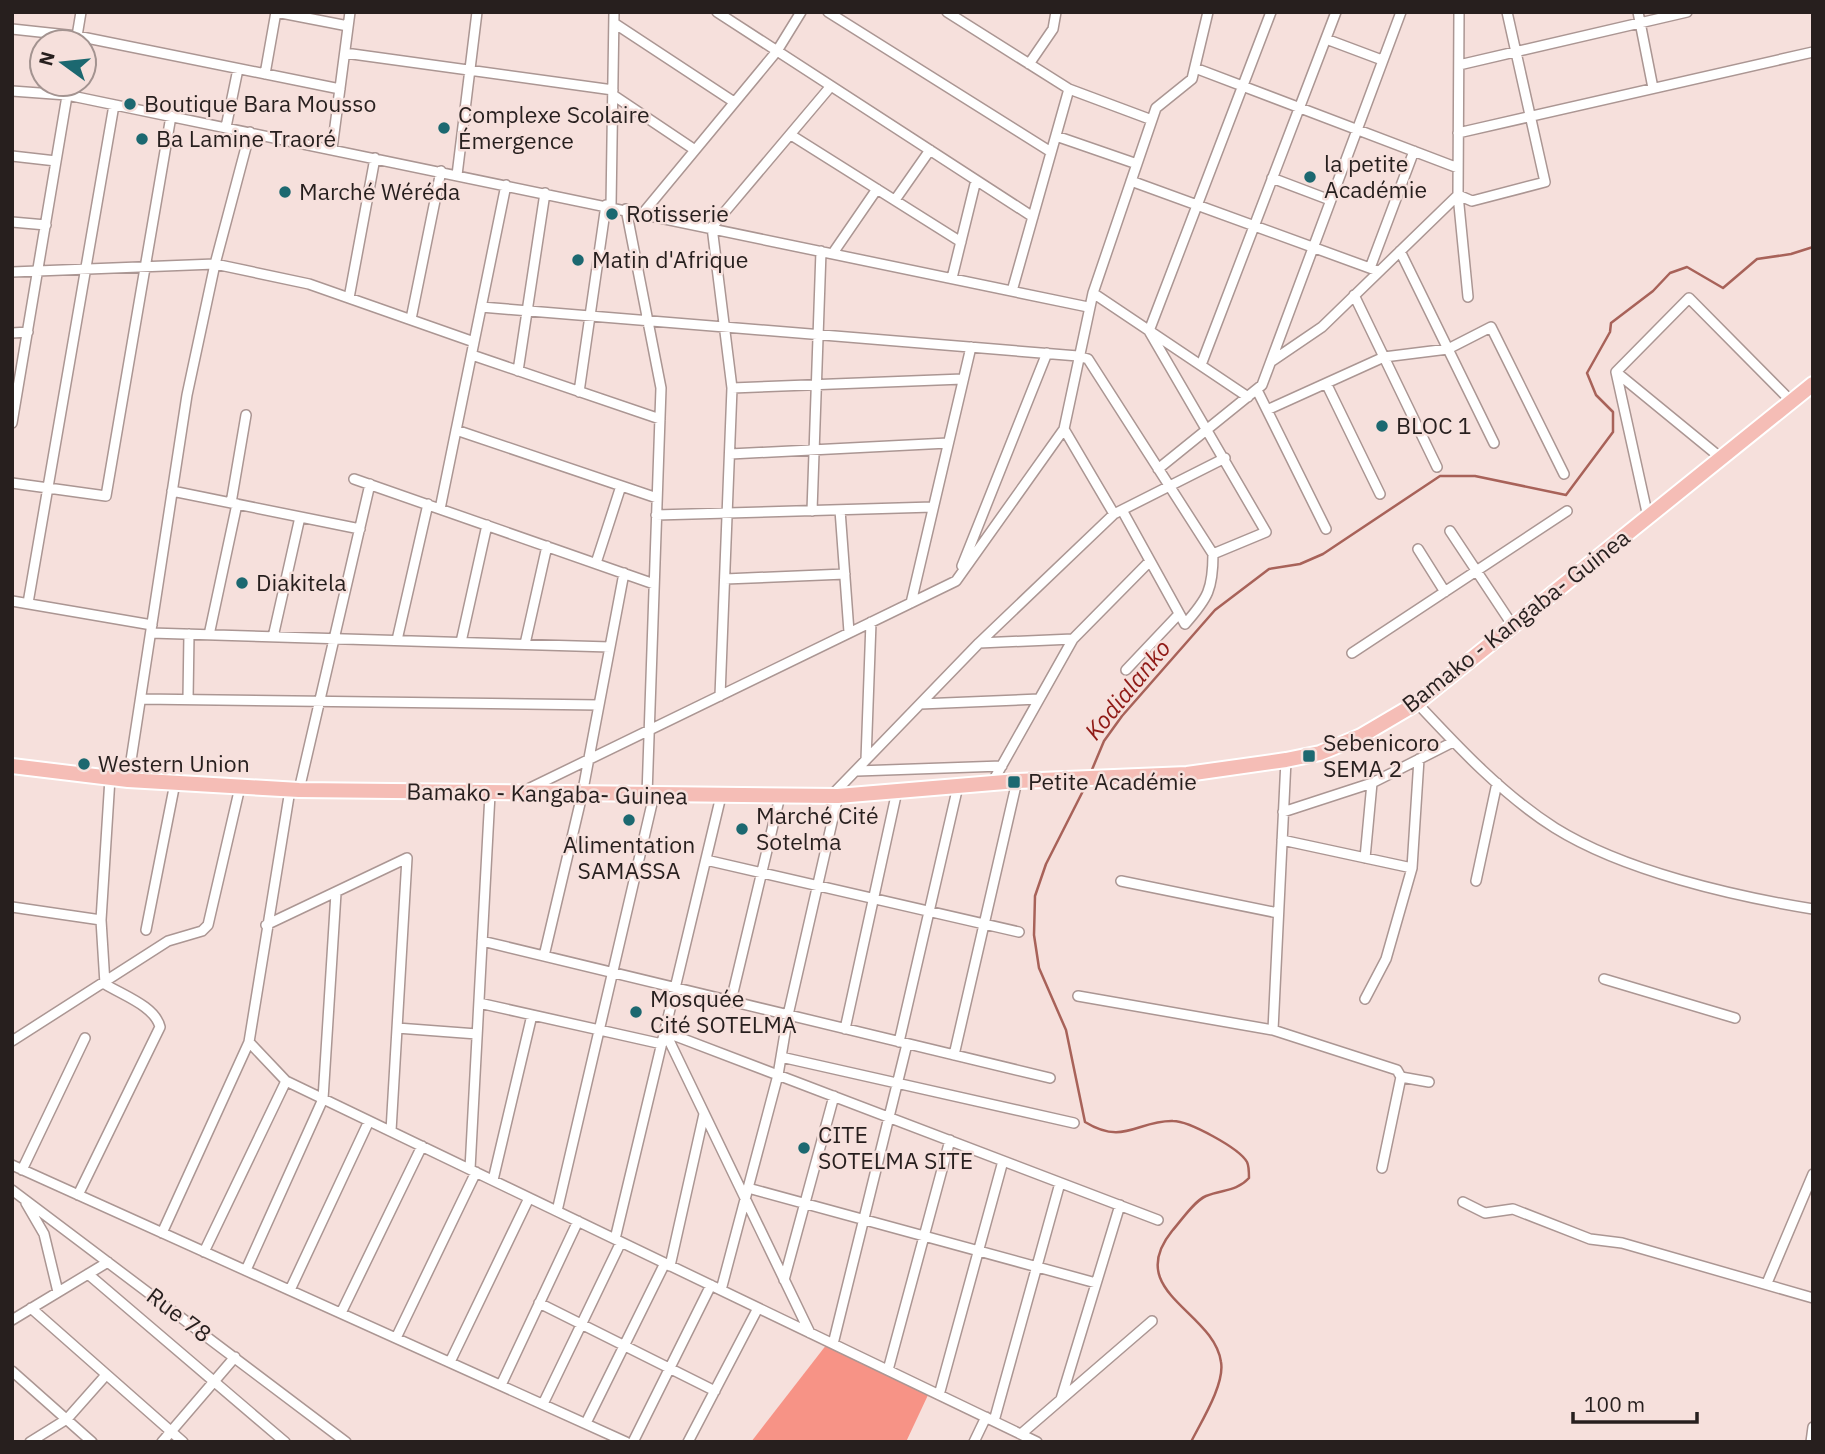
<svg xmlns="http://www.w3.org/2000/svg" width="1825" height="1454" viewBox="0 0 1825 1454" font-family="'IBM Plex Sans',sans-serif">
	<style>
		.forest { fill: #f79386 }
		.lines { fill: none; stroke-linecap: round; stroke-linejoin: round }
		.stream { stroke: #a86259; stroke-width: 2.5 }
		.minor-casing { stroke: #ab9693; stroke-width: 12 }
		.primary-casing { stroke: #fff; stroke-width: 18 }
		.minor { stroke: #fff; stroke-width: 9 }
		.primary { stroke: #f5bdb6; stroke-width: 14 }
		.poi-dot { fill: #1c6870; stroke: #f6e0dc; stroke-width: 2.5 }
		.labels { text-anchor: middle; stroke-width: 5; stroke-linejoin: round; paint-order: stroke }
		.poi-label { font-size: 23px; fill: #271f1e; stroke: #f6e0dc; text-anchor: start }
		.street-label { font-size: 23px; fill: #271f1e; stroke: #f6e0dc }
		.water-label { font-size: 24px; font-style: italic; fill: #901a16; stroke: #f6e0dc }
	</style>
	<rect width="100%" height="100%" fill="#f6e0dc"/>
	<path class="forest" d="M827,1344L928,1395L906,1442H751Z"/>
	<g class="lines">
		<path class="stream" d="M1091,772L1104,741L1122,716L1215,610L1269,569L1300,564L1323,554L1440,476H1475L1566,495L1613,432V412L1596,395L1587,373L1610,332L1611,323L1653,291L1670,273L1687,267L1723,288L1757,259L1791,254L1813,247
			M1086,785L1046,864L1035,896L1034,935L1039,968L1066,1030L1085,1122C1124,1146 1138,1120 1173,1121C1189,1121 1239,1148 1247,1162C1249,1166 1249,1174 1249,1178C1236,1192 1223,1189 1206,1196C1194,1201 1181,1221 1172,1231C1123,1292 1214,1311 1221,1362C1225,1384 1201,1422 1191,1442"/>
		<g class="minor-casing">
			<path id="minor" d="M276,12L348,26
				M717,12L1033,217
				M828,12L1051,152
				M947,12L1069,89L1152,120
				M1459,12L1458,195L1468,297
				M1638,12L1653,88
				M614,23L734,102
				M12,29L77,36L340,89
				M1326,39L1382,60
				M76,42L81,12
				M345,53L613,90
				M1029,64L1053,29L1056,12
				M1459,65L1687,12
				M1195,68L1458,168
				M265,74L276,12
				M12,91L67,95L1088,307
				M613,95L695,150
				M226,127L238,69
				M1458,133L1813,52
				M791,135L961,242
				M1056,136L1137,164
				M332,149L350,12
				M12,156L56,161
				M457,175L477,12
				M1272,178L1330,200
				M1131,181L1378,271
				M1458,195L1472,201L1545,182L1507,12
				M895,200L930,150
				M611,206L614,12
				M626,209L661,388L647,795
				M643,213L777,51L801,12
				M12,222L46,225
				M1400,251L1494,443
				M833,253L877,189
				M1370,268L1414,151
				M12,272L215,264L309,284L474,342
				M952,278L976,180
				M1012,291L1069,89
				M1093,293L1248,397
				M1354,295L1437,467
				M349,298L375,158
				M481,307L1078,356L1088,359L1213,554
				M411,319L441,171
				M12,333L28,332
				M472,355L660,419
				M1272,361L1322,327L1458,195
				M1201,365L1336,12
				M518,371L545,193
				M1616,372L1689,298L1791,401
				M1616,372L1648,517
				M1616,372L1721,458
				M1327,385L1380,494
				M732,388L963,379
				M1257,390L1326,529
				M579,392L606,205
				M1267,410L1384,357L1448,349L1491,327L1564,474
				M12,423L69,84
				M1064,429L1114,514
				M456,430L657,498
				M730,454L948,443
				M1158,469L1262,385L1401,12
				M354,479L654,584
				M12,483L106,496L171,116
				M172,491L360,529
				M231,503L246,415
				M440,509L506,185
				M840,510L849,632
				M1122,510L1185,624C1208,598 1213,589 1213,554L1266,532L1149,331L1271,12
				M812,511L821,251
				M656,515L933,507
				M1450,531L1513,626
				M1418,549L1445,592
				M596,563L621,486
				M962,566L1047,353
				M725,579L845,574
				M12,601L152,625
				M28,603L114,105
				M911,603L971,347
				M151,633L610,647
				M209,635L237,504
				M273,637L300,517
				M397,640L428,504
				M461,642L487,525
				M979,643L1073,639
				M525,644L547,546
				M1352,653L1567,511
				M1126,670L1179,614
				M720,696L732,388L712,227L831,86
				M141,699L599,705
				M188,699L189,634
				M1417,703C1459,748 1503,795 1555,828C1624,871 1733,896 1813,909
				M920,704L1039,699
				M866,760L871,622
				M1286,760L1273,1030L1397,1070L1401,1077L1429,1082
				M857,771L1002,766
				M128,780L187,395L215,264L250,132
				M992,783L1073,639L1150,561
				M299,790L370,484
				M524,791L956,581L1064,429L1093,293L1156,108L1192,79L1208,12
				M831,796L979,643L1114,514L1225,458
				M1283,812L1372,783L1453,742
				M1282,840L1412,868
				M1365,858L1372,783
				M706,860L1019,932
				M1121,881L1278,913
				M1476,881L1497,783
				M12,907L101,920
				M266,925L407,858L391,1131
				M146,930L175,783
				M482,941L1050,1078
				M544,956L582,795L624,573
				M1604,979L1735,1018
				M1078,996L1273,1030
				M1365,999L1386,959L1412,868L1419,759
				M731,1001L780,796
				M479,1003L662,1044
				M397,1028L477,1034
				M845,1029L897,791
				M665,1032L1158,1220
				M665,1032L810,1333
				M12,1041L168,941L202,931L208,925L240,787
				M249,1042L286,1081L1037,1442
				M899,1042L958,786
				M954,1055L1017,781
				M781,1057L1074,1123
				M12,1165L626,1442
				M1382,1168L1401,1077
				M470,1169L490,794
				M22,1170L85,1038
				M493,1180L532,1015
				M748,1188L1096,1283
				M12,1190L346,1442
				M78,1195L160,1027C155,1006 122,995 105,984L101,920L110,778
				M1463,1202L1485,1213L1513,1209L1590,1239L1622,1243L1813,1298
				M26,1203L44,1234L58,1292
				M557,1211L654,795
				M162,1233L249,1042L290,790
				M615,1239L721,796
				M204,1252L286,1081
				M670,1266L704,1114
				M246,1270L323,1099L336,893
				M88,1274L285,1442
				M784,1280L834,1096
				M1767,1283L1813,1174
				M290,1290L369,1121
				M721,1290L778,1075L788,1015L838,796
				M539,1303L715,1391
				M31,1308L183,1442
				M341,1313L422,1146
				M12,1320L108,1262
				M396,1338L476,1172
				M833,1344L907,1044
				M450,1362L529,1198
				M888,1370L950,1140
				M12,1371L92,1442
				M501,1385L578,1221
				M939,1395L1003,1161
				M1061,1399L1120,1205
				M543,1404L621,1242
				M994,1421L1060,1183
				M586,1423L665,1263
				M1021,1434L1152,1321
				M30,1442L67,1419L106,1375
				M162,1442L235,1357
				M633,1442L711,1285
				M688,1442L758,1308
				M974,1442L986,1417
				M1811,1442L1813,1427"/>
		</g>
		<g class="primary-casing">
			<path id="primary" d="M12,766L128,780L299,790L838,796L1017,781L1187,774L1286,760L1320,753L1361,736L1417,703L1813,384"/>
		</g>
		<use href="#minor" class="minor"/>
		<use href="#primary" class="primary"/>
	</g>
	<g class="poi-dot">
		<circle cx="130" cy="104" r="7"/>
		<circle cx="444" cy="128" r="7"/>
		<circle cx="142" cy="139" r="7"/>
		<circle cx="1310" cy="177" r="7"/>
		<circle cx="285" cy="192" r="7"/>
		<circle cx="612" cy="214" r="7"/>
		<circle cx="578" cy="260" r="7"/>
		<circle cx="1382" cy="426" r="7"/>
		<circle cx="242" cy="583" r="7"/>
		<rect x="1302" y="749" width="14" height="14" rx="3.5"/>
		<circle cx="84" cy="764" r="7"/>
		<rect x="1007" y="775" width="14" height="14" rx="3.5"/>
		<circle cx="629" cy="820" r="7"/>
		<circle cx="742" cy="829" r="7"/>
		<circle cx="636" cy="1012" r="7"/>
		<circle cx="804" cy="1148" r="7"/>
	</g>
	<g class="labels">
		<g class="poi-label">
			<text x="144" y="112">Boutique Bara Mousso</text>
			<text x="458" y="123">Complexe Scolaire<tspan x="458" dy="26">Émergence</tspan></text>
			<text x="156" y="147">Ba Lamine Traoré</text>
			<text x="1324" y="172">la petite<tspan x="1324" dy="26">Académie</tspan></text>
			<text x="299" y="200">Marché Wéréda</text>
			<text x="626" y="222">Rotisserie</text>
			<text x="592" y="268">Matin d'Afrique</text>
			<text x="1396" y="434">BLOC 1</text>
			<text x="256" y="591">Diakitela</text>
			<text x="1323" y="751">Sebenicoro<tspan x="1323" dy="26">SEMA 2</tspan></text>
			<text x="98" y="772">Western Union</text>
			<text x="1028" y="790">Petite Académie</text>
			<text x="756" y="824">Marché Cité<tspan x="756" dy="26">Sotelma</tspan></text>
			<text x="629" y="853" text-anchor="middle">Alimentation<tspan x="629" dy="26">SAMASSA</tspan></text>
			<text x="650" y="1007">Mosquée<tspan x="650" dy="26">Cité SOTELMA</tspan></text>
			<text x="818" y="1143">CITE<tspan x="818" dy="26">SOTELMA SITE</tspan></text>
		</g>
		<g class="street-label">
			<text transform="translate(1516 621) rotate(-38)" y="8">Bamako - Kangaba- Guinea</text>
			<text transform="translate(547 794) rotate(1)" y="8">Bamako - Kangaba- Guinea</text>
			<text transform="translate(179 1315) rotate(37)" y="8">Rue 78</text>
		</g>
		<g class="water-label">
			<text transform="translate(1128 690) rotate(-51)" y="8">Kodialanko</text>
		</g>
	</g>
	<rect width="1825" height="1454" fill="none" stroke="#271f1e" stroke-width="28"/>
	<g transform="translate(63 63) rotate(285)"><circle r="33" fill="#f6e0dc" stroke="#a39390" stroke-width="2"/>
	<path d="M0-5L12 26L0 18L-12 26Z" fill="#1c6870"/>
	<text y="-10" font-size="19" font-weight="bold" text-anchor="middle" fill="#271f1e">N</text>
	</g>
	<path d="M1573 1412v10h124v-10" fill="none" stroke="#271f1e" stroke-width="3.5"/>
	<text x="1584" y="1412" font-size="21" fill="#271f1e" stroke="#f6e0dc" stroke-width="5" paint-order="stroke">100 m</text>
</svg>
